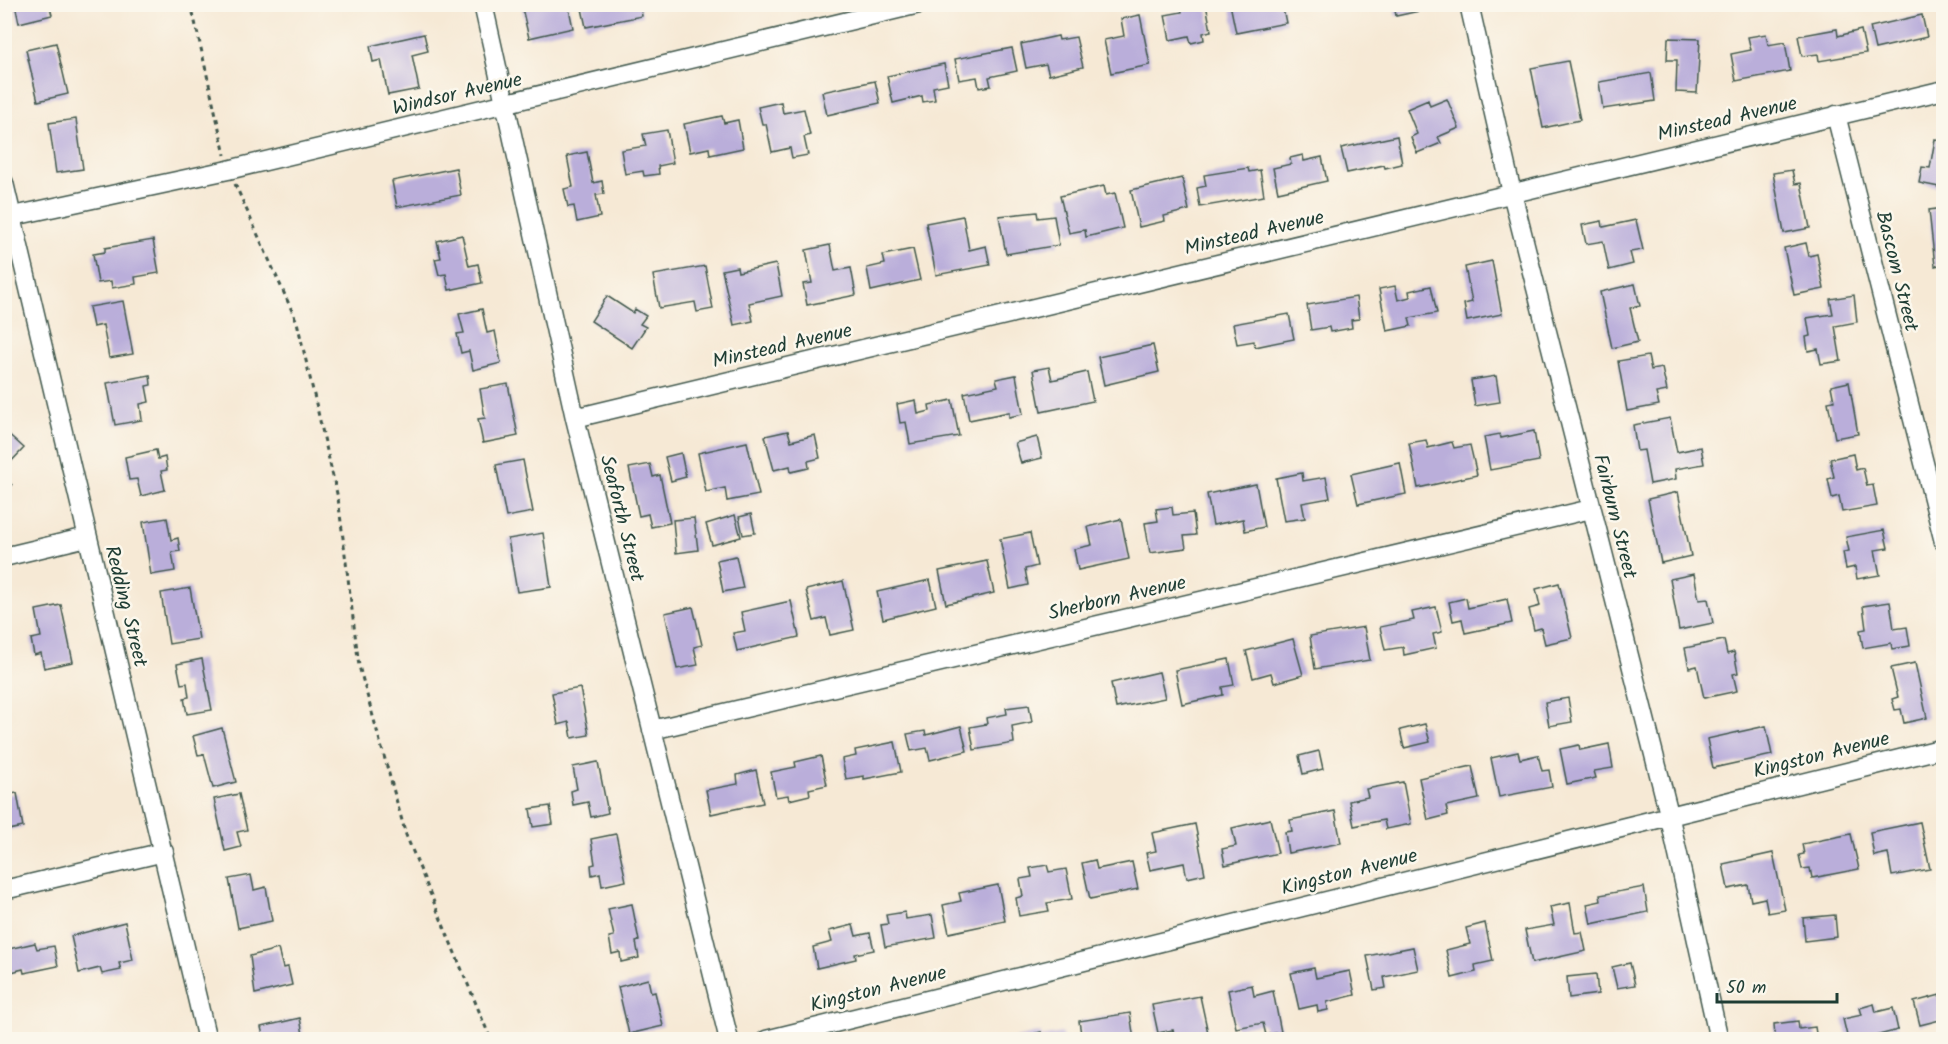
<svg xmlns="http://www.w3.org/2000/svg" width="1948" height="1044" viewBox="0 0 1948 1044" font-family="Kalam,sans-serif">
	<style>
		.building { fill: #baaeda }
		.lines { fill: none; stroke-linecap: round; stroke-linejoin: round }
		.street-casing { stroke: #3f574c; stroke-width: 21 }
		.path { stroke: #3f574c; stroke-width: 3; stroke-dasharray: 4.5 4.5; stroke-linecap: butt }
		.street { stroke: #fff; stroke-width: 18 }
		.labels { text-anchor: middle; stroke-width: 5; stroke-linejoin: round; paint-order: stroke }
		.street-label { font-size: 20px; fill: #1f3d34; stroke: #fbf7ec }
	</style>
	<rect width="100%" height="100%" fill="#fbf7ec"/>
	<filter id="ink" filterUnits="userSpaceOnUse"><feTurbulence type="fractalNoise" baseFrequency=".0167" numOctaves="2"/><feDisplacementMap in="SourceGraphic" scale="12" xChannelSelector="R" yChannelSelector="G"/><feConvolveMatrix kernelMatrix="1 2 1 2 8 2 1 2 1" color-interpolation-filters="sRGB"/></filter>
	<filter id="wash" filterUnits="userSpaceOnUse"><feTurbulence type="fractalNoise" baseFrequency=".008" numOctaves="4" result="noise"/><feDisplacementMap in="SourceGraphic" scale="24" xChannelSelector="R" yChannelSelector="G"/><feGaussianBlur stdDeviation="1.35" result="paint"/><feColorMatrix in="noise" values="0 0 0 0 0 0 0 0 0 0 0 0 0 0 0 0 0 1.4 0 .05"/><feComposite in="paint" operator="in"/></filter>
	<g filter="url(#wash)">
		<rect width="100%" height="100%" fill="#f6e9d5"/>
		<g id="blocks">
			<path class="building" d="M15,4H49L52,15L19,23Z
				M532,4H568L573,28L529,38L522,8Z
				M581,4H640L642,16L586,27Z
				M1181,4H1206L1211,31L1203,33L1204,40L1191,43L1189,36L1170,40L1165,15L1182,12Z
				M1230,4H1282L1286,23L1236,33Z
				M1394,4H1423L1424,10L1396,16Z
				M1140,15L1150,65L1111,73L1104,40L1124,36L1121,19Z
				M1922,15L1927,37L1875,49L1870,27Z
				M1837,29L1838,36L1861,30L1866,53L1819,61L1818,54L1802,56L1798,36Z
				M424,34L428,51L412,55L419,89L388,95L381,60L373,62L370,46Z
				M1766,34L1768,45L1785,42L1790,71L1736,81L1731,54L1751,50L1748,37Z
				M1058,36L1059,40L1076,37L1083,67L1049,75L1046,64L1026,68L1021,44Z
				M1668,38L1700,39L1697,93L1676,92L1677,60H1667Z
				M56,43L68,94L38,101L26,50Z
				M1012,48L1017,71L989,77L991,86L979,88L977,77L959,80L955,59Z
				M1568,61L1580,120L1543,128L1531,68Z
				M944,64L948,84L933,87L935,100L923,102L922,96L893,103L887,76Z
				M1651,73L1655,101L1603,109L1599,82Z
				M875,81L880,103L827,115L822,92Z
				M1447,99L1459,128L1438,137L1441,143L1417,153L1411,137L1417,134L1407,109L1428,100L1430,106Z
				M781,102L783,113L804,109L810,135L804,137L808,155L792,158L790,148L772,152L766,124H762L758,107Z
				M722,116L724,123L738,120L743,148L710,155L709,148L690,152L684,124Z
				M76,119L83,169L56,173L49,123Z
				M667,130L673,163L658,166L659,174L644,176L643,171L625,174L621,150L646,146L643,134Z
				M1397,136L1402,164L1385,168L1384,165L1347,173L1341,148Z
				M1935,139L1944,141V188L1919,183L1922,167L1930,168Z
				M587,152L593,183L602,181L604,194L596,195L600,217L577,222L574,206L568,207L564,189L573,187L567,156Z
				M1303,155L1304,161L1322,157L1327,181L1278,192L1273,168L1291,164L1290,158Z
				M456,168L461,195L397,207L392,181Z
				M1248,168L1249,172L1260,170L1264,196L1200,207L1197,188L1206,186L1204,175Z
				M1792,170L1795,184L1801,183L1810,228L1784,233L1773,173Z
				M1182,178L1189,210L1164,216L1165,221L1139,227L1131,190Z
				M1104,186L1106,195L1115,193L1123,228L1086,237L1085,230L1069,233L1060,196Z
				M1944,208V264L1935,266L1929,210Z
				M1037,212L1038,218L1054,216L1059,245L1006,254L999,216Z
				M963,216L969,250L986,246L990,265L936,275L926,223Z
				M1636,220L1643,250L1630,252L1633,264L1609,270L1603,241L1586,244L1582,225L1602,221L1603,227Z
				M462,235L469,266L478,264L482,283L449,290L446,274L439,275L435,259L441,258L437,241Z
				M153,240L159,273L135,277L136,284L112,288L111,281L98,283L93,254L105,252V248Z
				M1806,243L1809,256L1817,254L1824,289L1794,295L1784,248Z
				M830,245L835,271L851,268L856,295L807,305L803,284L812,283L806,250Z
				M913,249L920,280L871,291L867,268L885,264L883,255Z
				M1492,261L1502,314L1467,321L1464,304L1472,302L1465,267Z
				M776,264L782,296L749,303L753,321L734,325L722,270L737,267L738,272Z
				M705,266L713,309L697,312L695,302L659,308L653,275Z
				M1635,284L1640,306L1630,308L1638,342L1612,348L1600,292Z
				M1395,286L1398,300L1410,297L1409,291L1431,286L1437,313L1409,318L1411,326L1387,331L1379,289Z
				M1854,295L1857,322L1835,326L1841,361L1821,364L1818,349L1808,351L1806,337L1810,336L1807,318L1833,314L1830,299Z
				M607,296L633,313L635,309L646,316L640,324L646,327L632,348L591,321Z
				M1356,297L1359,319L1351,320L1352,328L1330,332L1329,327L1311,330L1307,305Z
				M123,301L133,354L109,358L103,325L93,327L89,307Z
				M482,309L487,333L495,331L501,363L473,370L469,351L461,353L457,334L464,333L459,314Z
				M1289,314L1294,339L1255,347L1254,341L1237,344L1233,324Z
				M1153,345L1159,372L1104,385L1098,357Z
				M1648,356L1651,370L1662,368L1667,391L1656,393L1659,405L1627,411L1618,361Z
				M1049,367L1052,380L1087,372L1093,401L1041,412L1033,370Z
				M150,375L151,385L146,386L149,402L140,404L142,420L115,425L107,383Z
				M1016,375L1023,414L1009,417V412L969,420L964,393L998,386L996,379Z
				M1496,376L1500,402L1475,406L1471,380Z
				M1849,382L1858,434L1835,438L1828,402L1834,401L1831,386Z
				M508,384L518,436L483,443L478,419L485,418L480,389Z
				M916,400L918,414L930,411L929,405L952,400L959,436L910,444L906,422L900,423L897,404Z
				M1670,418L1677,452L1701,447L1704,464L1675,469L1676,479L1650,484L1644,450L1637,451L1633,425Z
				M4,430L24,448L4,469Z
				M788,431L791,441L815,435L820,458L808,461L809,468L791,472L790,466L774,470L765,436Z
				M1534,431L1539,461L1490,470L1484,437L1500,434L1501,438Z
				M1037,437L1042,458L1021,463L1015,443Z
				M1426,440L1428,448L1452,442L1454,448L1470,445L1477,475L1418,488L1409,443Z
				M747,442L759,495L727,501L725,488L706,492L698,453Z
				M156,450L158,459L165,457L167,470L161,471L165,490L141,496L137,479L129,480L125,457Z
				M681,453L686,477L671,481L665,457Z
				M1853,454L1856,470L1863,468L1867,486L1873,485L1877,506L1842,512L1839,496L1832,498L1828,479L1834,477L1830,459Z
				M523,460L533,512L506,517L496,465Z
				M1400,463L1406,494L1358,504L1351,474Z
				M650,464L653,477L660,475L670,523L651,527L648,514L639,516L629,468Z
				M1302,473L1303,481L1326,477L1330,498L1302,503L1305,518L1284,521L1276,478Z
				M4,478L12,485L4,494Z
				M1256,484L1264,527L1245,531L1243,519L1213,525L1207,494Z
				M1678,492L1691,556L1661,563L1648,499Z
				M1172,507L1173,515L1193,513L1196,535L1184,536L1186,548L1150,553L1145,523L1158,521L1156,509Z
				M751,514L755,533L743,535L739,517Z
				M735,515L741,537L712,545L706,524Z
				M167,518L171,540L178,538L180,551L172,552L175,571L151,575L143,522Z
				M694,518L698,550L676,553L673,520Z
				M1121,519L1129,559L1078,570L1074,549L1092,545L1088,527Z
				M1884,530L1888,548L1875,550L1880,575L1857,579L1855,567L1846,569L1843,552L1849,551L1846,537Z
				M543,533L551,587L517,592L508,539Z
				M1030,533L1037,566L1025,569L1028,585L1010,589L1000,539Z
				M736,556L743,588L723,592L717,560Z
				M987,561L994,593L946,604L939,571Z
				M1694,574L1699,600L1708,599L1713,623L1679,630L1670,579Z
				M930,580L936,606L883,619L877,592Z
				M843,581L854,630L830,635L826,618L814,621L806,590Z
				M1559,583L1572,638L1545,644L1541,628L1534,630L1529,609L1540,606L1536,589Z
				M190,588L199,639L169,644L161,593Z
				M1466,598L1468,608L1507,599L1512,623L1465,633L1462,619L1453,621L1449,602Z
				M791,601L799,637L737,651L733,633L745,631L741,612Z
				M1890,602L1894,629L1907,627L1910,646L1892,649L1891,643L1863,648L1860,630L1866,629L1863,606Z
				M61,605L73,662L44,668L41,653L34,655L31,639L41,637L36,610Z
				M693,607L702,645L694,647L698,665L677,669L665,613Z
				M1436,607L1442,632L1433,634L1436,648L1404,655L1403,647L1385,650L1380,627L1414,620L1412,612Z
				M1364,627L1370,660L1315,669L1310,636Z
				M1293,639L1303,675L1274,683L1271,673L1253,678L1246,651Z
				M1724,640L1727,654L1734,652L1738,673L1733,674L1737,691L1704,698L1697,666L1689,668L1685,648Z
				M202,659L212,710L187,714L184,698L189,697L187,683L181,684L177,664Z
				M1229,659L1234,685L1222,687L1223,695L1182,704L1175,670Z
				M1915,663L1927,718L1904,723L1901,709L1895,710L1892,699L1898,697L1891,668Z
				M1159,672L1165,698L1116,708L1111,683Z
				M580,688L589,735L572,738L569,722L558,725L552,693Z
				M1568,698L1572,722L1549,726L1545,702Z
				M1029,705L1032,722L1012,726L1014,743L974,750L970,727L987,724L986,718L1007,714L1006,708Z
				M1425,724L1430,742L1404,748L1400,730Z
				M961,726L967,751L930,760L927,748L911,751L907,734L925,731L926,735Z
				M1766,726L1772,755L1713,768L1707,739Z
				M222,728L236,782L213,788L204,754L198,755L193,736Z
				M895,742L901,772L864,779V776L846,779L842,759L856,756L855,750Z
				M1609,744L1613,768L1594,771L1596,778L1567,784L1560,749L1579,745L1580,750Z
				M1319,751L1323,769L1303,774L1299,756Z
				M1518,752L1520,759L1538,755L1542,771L1549,770L1552,787L1499,797L1491,758Z
				M821,756L827,785L809,789L810,795L789,800L788,795L776,797L771,772L796,767L795,762Z
				M598,762L608,813L591,817L588,802L573,805L571,791L577,789L573,767Z
				M1472,766L1479,799L1446,806L1448,815L1428,820L1419,778Z
				M756,770L763,803L711,814L706,790L738,784L737,775Z
				M1403,782L1411,824L1386,829L1384,820L1354,826L1349,801L1368,797L1366,789Z
				M17,793L23,827L4,831V795Z
				M239,794L247,830L237,832L241,847L225,851L214,799Z
				M550,806L553,824L533,827L530,809Z
				M1335,811L1341,843L1288,853L1285,832L1292,831L1290,820Z
				M1270,819L1278,853L1225,865L1222,849L1236,846L1232,828Z
				M1920,822L1930,869L1892,876L1888,853L1874,856L1870,832Z
				M1195,824L1205,874L1187,878L1184,863L1150,870L1146,853L1156,851L1152,833Z
				M616,834L626,881L602,886L600,873L592,875L591,865L595,864L591,839Z
				M1851,834L1859,869L1812,878L1810,868L1802,869L1799,855L1804,854L1802,844Z
				M1773,853L1785,910L1768,913L1765,898L1751,901L1748,885L1728,889L1723,864Z
				M1095,860L1097,869L1132,862L1138,889L1090,899L1082,863Z
				M1047,865L1049,872L1066,869L1072,899L1047,903L1049,911L1019,916L1016,898L1023,896L1020,879L1032,877L1030,868Z
				M251,875L254,890L266,887L272,921L238,928L229,879Z
				M998,885L1005,921L949,933L943,905L961,901L959,893Z
				M1644,887L1648,912L1591,924L1587,904L1601,901L1600,895Z
				M1570,903L1575,933L1582,932L1586,951L1532,963L1525,930L1554,925L1550,907Z
				M632,904L639,941L636,942L639,958L621,962L620,952L612,954L609,937L614,936L608,909Z
				M905,912L906,919L932,915L936,938L885,947L881,925L888,924L886,915Z
				M1835,915L1837,937L1805,941L1803,918Z
				M125,922L133,960L119,963L121,970L102,974L100,968L79,973L71,936Z
				M1485,923L1493,961L1475,965L1476,972L1452,978L1446,950L1470,944L1466,928Z
				M853,925L856,936L870,933L874,950L855,954L856,959L817,968L813,947L832,942L829,931Z
				M35,943L37,949L54,946L58,966L24,973L23,969L4,974V950Z
				M1413,947L1418,970L1384,977L1386,988L1374,990L1367,956Z
				M278,949L283,968L288,967L292,985L255,994L250,956Z
				M1630,963L1635,985L1617,988L1612,967Z
				M1314,968L1316,978L1350,971L1355,995L1327,1002L1328,1010L1318,1012L1317,1005L1299,1009L1291,973Z
				M1596,974L1598,994L1569,998L1567,977Z
				M648,979L651,993L655,992L663,1026L629,1034L618,987Z
				M1252,985L1254,996L1273,991L1281,1032L1266,1035L1263,1023L1236,1028L1228,990Z
				M1944,994V1019L1920,1025L1914,1002Z
				M1200,996L1208,1033L1175,1039L1173,1030L1158,1033L1152,1005Z
				M1874,1004L1876,1012L1893,1008L1898,1030L1860,1040H1848L1843,1019L1862,1015L1860,1008Z
				M1130,1013L1134,1040H1082L1079,1021Z
				M300,1018L304,1040H264L261,1027Z
				M1798,1021L1799,1029L1815,1027L1817,1040H1764L1775,1037L1774,1024Z
				M1041,1032V1037L1062,1033L1063,1040H1009Z"/>
		</g>
	</g>
	<g filter="url(#ink)">
		<use href="#blocks" fill-opacity="0" stroke="#3f574c" stroke-width="1.5"/>
		<g class="lines">
			<g class="street-casing">
				<path id="street" d="M483,4L575,418L729,1040
					M1469,4L1512,193L1669,814L1719,1040
					M1836,115L1944,542
					M4,183L207,1040
					M4,218L228,170L919,4
					M575,418L1944,90
					M4,557L87,537
					M652,730L1591,509
					M4,890L164,852
					M766,1040L1944,748"/>
			</g>
			<path class="path" d="M191,4L225,155
				M235,184L297,322L338,498L359,666L406,835L491,1040"/>
			<use href="#street" class="street"/>
		</g>
	</g>
	<g class="labels">
		<g class="street-label">
			<text transform="translate(457 93) rotate(-13)" y="7">Windsor Avenue</text>
			<text transform="translate(1727 118) rotate(-13)" y="7">Minstead Avenue</text>
			<text transform="translate(1254 232) rotate(-13)" y="7">Minstead Avenue</text>
			<text transform="translate(1898 271) rotate(76)" y="7">Bascom Street</text>
			<text transform="translate(782 345) rotate(-13)" y="7">Minstead Avenue</text>
			<text transform="translate(1616 516) rotate(76)" y="7">Fairburn Street</text>
			<text transform="translate(623 518) rotate(76)" y="7">Seaforth Street</text>
			<text transform="translate(1117 597) rotate(-13)" y="7">Sherborn Avenue</text>
			<text transform="translate(127 606) rotate(76)" y="7">Redding Street</text>
			<text transform="translate(1821 754) rotate(-14)" y="7">Kingston Avenue</text>
			<text transform="translate(1349 871) rotate(-14)" y="7">Kingston Avenue</text>
			<text transform="translate(878 988) rotate(-14)" y="7">Kingston Avenue</text>
		</g>
	</g>
	<rect width="1948" height="1044" fill="none" stroke="#fbf7ec" stroke-width="24"/>
	<path d="M1717 993v9h120v-9" fill="none" stroke="#1f3d34" stroke-width="3"/>
	<text x="1726" y="993" font-size="18" fill="#1f3d34" stroke="#fbf7ec" stroke-width="4.5" paint-order="stroke">50 m</text>
</svg>
